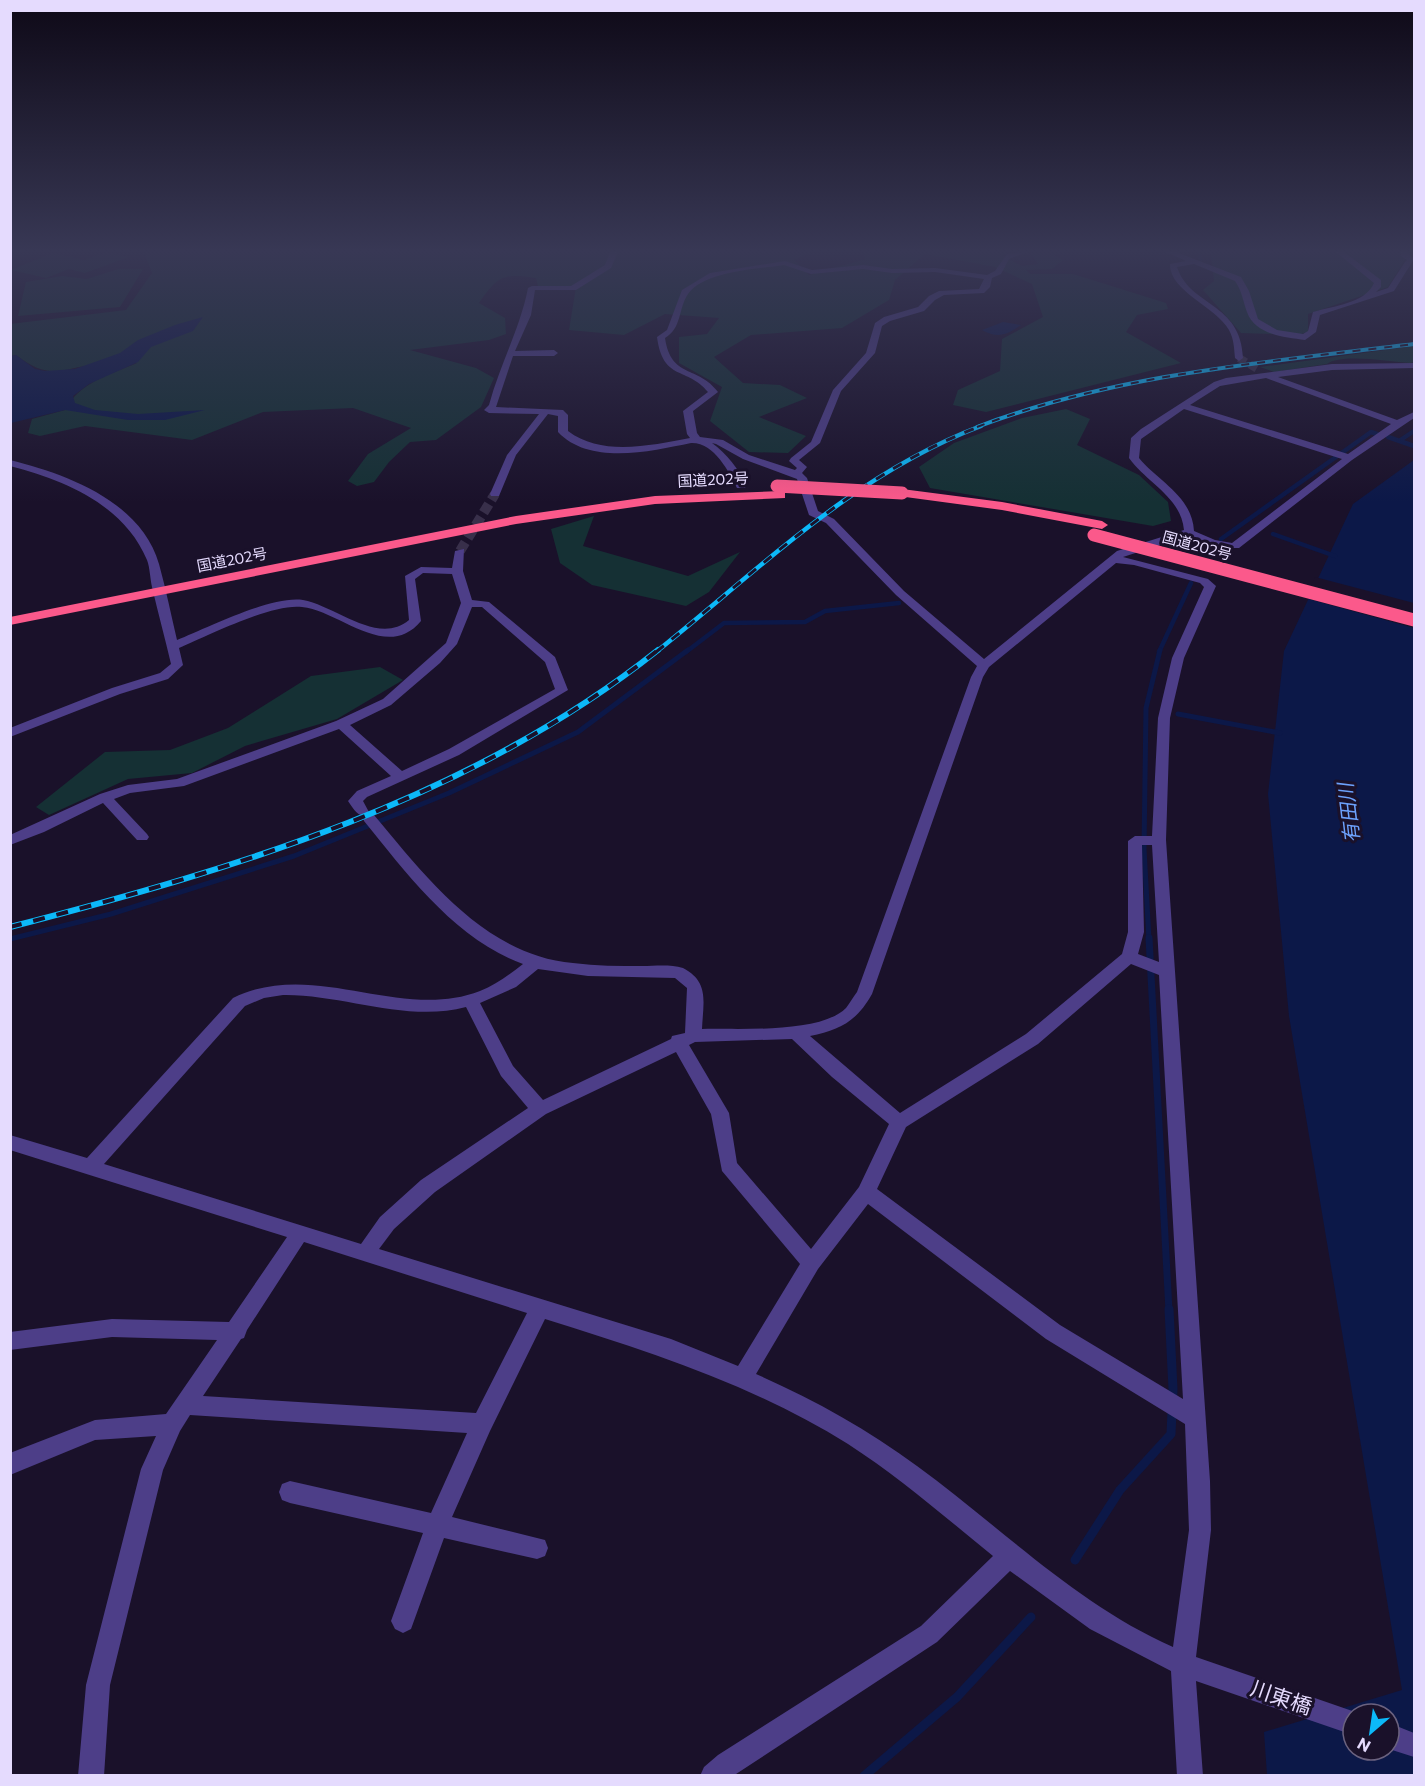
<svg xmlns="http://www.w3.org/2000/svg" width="1425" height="1786" viewBox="0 0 1425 1786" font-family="Commissioner,'Noto Sans JP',sans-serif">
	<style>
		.green { fill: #153034 }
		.water { fill: #0c1848; fill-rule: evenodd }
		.pier { fill: #1a112a }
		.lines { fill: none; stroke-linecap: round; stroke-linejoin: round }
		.stream-far4 { stroke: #0c1848; stroke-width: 3 }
		.stream-far3 { stroke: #0c1848; stroke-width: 4.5 }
		.stream-far2 { stroke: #0c1848; stroke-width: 5 }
		.stream-far1 { stroke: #0c1848; stroke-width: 7 }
		.stream { stroke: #0c1848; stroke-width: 9 }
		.minor-tunnel-far1 { stroke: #382f4a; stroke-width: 8; stroke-dasharray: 8 4.5; stroke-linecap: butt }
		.minor-tunnel { stroke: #382f4a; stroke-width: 10; stroke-dasharray: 10 5; stroke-linecap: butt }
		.minor { fill: #4d3e88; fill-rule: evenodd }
		.highway { fill: #fb598b; fill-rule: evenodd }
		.rail-far2-casing { stroke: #0cb9f9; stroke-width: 4 }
		.rail-far1-casing { stroke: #0cb9f9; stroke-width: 4.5 }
		.rail-casing { stroke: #0cb9f9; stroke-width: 6 }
		.rail-far2 { stroke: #1a112a; stroke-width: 2; stroke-dasharray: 8; stroke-linecap: butt }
		.rail-far1 { stroke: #1a112a; stroke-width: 3; stroke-dasharray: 10; stroke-linecap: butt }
		.rail { stroke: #1a112a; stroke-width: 4; stroke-dasharray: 12; stroke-linecap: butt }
		.highway-bridge { stroke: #fb598b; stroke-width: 13 }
		.labels { text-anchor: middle; stroke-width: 6; stroke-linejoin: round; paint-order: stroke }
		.far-street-label { font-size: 15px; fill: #e5dbfe; stroke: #1a112a }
		.water-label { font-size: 20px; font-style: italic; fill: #6ca1fc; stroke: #1a112a }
		.near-street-label { font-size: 21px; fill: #e5dbfe; stroke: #1a112a }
	</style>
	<rect width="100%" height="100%" fill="#1a112a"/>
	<path class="green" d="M106,252L129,257L85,273L69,269L46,278L11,270L53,253L84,260Z
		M144,252H811L794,260L809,275L866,259L862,252H1006L1003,256L1022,266L1038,264L1031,253L1064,252L1054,255L1063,260L1052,269L1026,270L1030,274H1073L1166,303L1168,309L1137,315L1126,332L1181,363L986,412L953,405L958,390L1000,371L1002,339L1043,317L1032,284L995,267L925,254L895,280L889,300L842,328L751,335L714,357L743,383L780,385L807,398L759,417L806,436L788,453L749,452L710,421L722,387L679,363V337L707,334L719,318L665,314L624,335L569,330L576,287L538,286L536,278C503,273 498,276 479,303L505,318L506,334L489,340L410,350L476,368L494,378L481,407L436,440L410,442L389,462L374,482L357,486L348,481L368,454L411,428L353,408L263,412L192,440L85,426L40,436L28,433L32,419L65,410C80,382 109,375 137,363C124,363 108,361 95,364C58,370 49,380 16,355L11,356L10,324L126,310L152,273Z
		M1201,252H1400L1406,258L1388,287L1308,314V332L1298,335L1241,333L1203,290L1214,281L1211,255Z
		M118,269H143L120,307L18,316L26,282L62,276L87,279Z
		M1414,346V362L1410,363C1390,362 1342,353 1327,364L1274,372L1260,367Z
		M1066,409L1090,419L1077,445L1139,475L1168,502L1171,521L1153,526L930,488L919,467L954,443L1022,418Z
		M594,516L583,546L688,576L740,552L709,592L686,606L592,585L560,563L551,529Z
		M380,667L403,680L337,719L245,746L192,773L128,779L49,815L36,807L105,752L170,750L228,728L311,676Z"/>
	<path class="water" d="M203,317L193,331L151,347L138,362L89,384L73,396L75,403L95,410L138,414L205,410L165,420H128L65,410L11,423V356L16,355L35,369L45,371L75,369L120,353L138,340L175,325Z
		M1003,322L1021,325C1007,335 998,339 982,330Z
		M1414,460V1775H1267L1264,1732L1402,1690L1289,1016L1268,794L1284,651L1353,504ZM1353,1714H1389V1750H1353Z"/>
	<path class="pier" d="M1315,577L1414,603V628L1305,598Z"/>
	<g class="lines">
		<path class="stream-far4" d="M1198,252L1201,260
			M1397,252H1412"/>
		<path class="stream-far3" d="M1388,437L1414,446
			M1399,441L1414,431
			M1273,534L1335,556
			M1221,539L1371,432L1377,434
			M686,652L724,623L805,622L825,611L899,603
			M1159,652L1191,583"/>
		<path class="stream-far2" d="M1178,714L1280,733
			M10,939L111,914L294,856L449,793L578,732L688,650
			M1149,940L1144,849L1146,708L1160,650"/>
		<path class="stream-far1" d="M1149,938L1169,1311"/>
		<path class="stream" d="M1075,1560L1120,1490L1171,1434L1173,1389L1169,1309
			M864,1776L957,1697L1031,1617"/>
		<path class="minor-tunnel-far1" d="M1239,358L1259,370"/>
		<path class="minor-tunnel" d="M460,551L495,494"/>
		<path class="minor" d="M610,252H618L611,268L576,290H535L531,315L515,351L554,350L558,353L554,356H513L496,407L563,410L568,415V431C602,457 652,445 690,438L687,434L683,411L708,392C687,366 663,382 657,337L667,330L682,290L710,273L785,261L812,270L863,265L892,269L935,268L987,275L995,271L1007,254L1027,252L1009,259L1001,274L992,278L990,287L984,293L944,295L935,300L924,311L890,321L882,326L875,353L841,391L820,443L799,460L807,467L802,473L807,478L818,511L834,519L904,591L984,659L1117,551L1184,530C1181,497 1147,483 1129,458L1131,438L1141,429L1214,382L1226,378L1332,364L1414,363V368L1332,370L1278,377L1397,420L1414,412V418L1352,460L1239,548H1217L1188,536L1123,557L1208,579L1216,586L1184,658L1170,718L1166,840L1210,1481L1211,1530L1196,1657L1361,1714H1353V1735L1196,1681L1203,1776H1177L1171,1671L1090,1629L1010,1571L937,1642L733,1776H700L704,1767L718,1755L921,1626L993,1556C945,1517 899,1477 848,1444C754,1385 650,1352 545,1319L490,1431L452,1517L545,1540L548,1548L545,1556L537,1559L444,1538L411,1629L403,1633L395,1629L391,1621L423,1533L290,1503L282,1500L279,1492L282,1484L290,1481L431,1513L467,1433L190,1415L180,1431L163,1470L110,1685L104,1776H78L86,1685L141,1469L156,1436L95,1440L10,1475V1453L95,1420L166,1414L217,1340L112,1337L10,1350V1332L112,1319L229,1322L287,1237L10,1150V1135L87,1158L233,998C314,958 400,1022 480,991C496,985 510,974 523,964C455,939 408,875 364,821L363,816C356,814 352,807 348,801L357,791L391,776L339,729L184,786L130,793L114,799L147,834L149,837L147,840H137L103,803L44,832L10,845V835L100,794L128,785L177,779L336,721L383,699L446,643L461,603L452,574L423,573L415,579L421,621C387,662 340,611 302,607C272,603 208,636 179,648L183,665L168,679L120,694L10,737V728L112,688L160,673L171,664C165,638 158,613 152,587C150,578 150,568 147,560C124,505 65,480 10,466V460C66,474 141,501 159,564C166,589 171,615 177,640C207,628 272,595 303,600C336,606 378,646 409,620L405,576L421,567L452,568L455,551L464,549L463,571L472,600L489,602L555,657L568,690L459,755L367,797L363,801L370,814L374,815C427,878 485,955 573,963C596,966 619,966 642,966C655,966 670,964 683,968C710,982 703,1003 702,1029C738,1028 820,1034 846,1008C850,1003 853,997 857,992L971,677L977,666L896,595L826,523L809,515L797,479L743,459L716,444L712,443C727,454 739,469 746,486L745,488H737C729,472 714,442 691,443C652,451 590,466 558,432V416L548,414L516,455L499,496H491L490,494L507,455L539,414L489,413L484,410L489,405C500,364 520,329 528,288L532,286H571L605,265ZM784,265L811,274L863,269L892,273L935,272L984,279L979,289L939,291L929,296L918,307L884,317L875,323L866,353L833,390L811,442L791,458L789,461L797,468L795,470L749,455L723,440L700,437L697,433L693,411L718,392C698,365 671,379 665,338C682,328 678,309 688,294C704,271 759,269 784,265ZM1266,378L1391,424L1348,454L1190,405L1220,386ZM1184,409L1342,459L1232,543L1215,540L1194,531C1192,496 1159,482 1139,458L1141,439ZM1116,563L1134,565L1200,583L1204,587L1172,658L1158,718L1152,836H1135L1128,841V932L1122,954L1026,1034L900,1113L810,1036C840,1030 857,1021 872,994L983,677L989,667ZM472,607H482L545,662L555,689L449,749L402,771L350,725L391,705L440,663L457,644ZM1142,845H1152L1159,962L1138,954L1144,932ZM1131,964L1159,975L1183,1399L1060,1325L877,1189L906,1127L1038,1044ZM538,969L588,976L675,978L687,988L685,1033L672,1036L671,1039L543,1100L513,1066L480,1003L516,987ZM283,995C342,994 407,1023 466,1007L501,1076L528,1108L421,1180L380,1217L361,1244L104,1164L245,1006L264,998ZM792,1039L832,1077L889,1124L859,1187L811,1249L737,1163L729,1113L689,1045L695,1042ZM676,1052L711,1114L722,1171L800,1264L738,1366L671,1339L379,1249L394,1229L435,1192L546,1114ZM868,1204L1046,1339L1185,1424L1189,1530L1173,1647C1076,1604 1002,1528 917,1466C867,1429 813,1399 756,1374L818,1269ZM304,1242L527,1313L476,1413L203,1396L241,1339L244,1338L247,1330Z
			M1166,252H1176L1241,277L1249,291L1258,319L1277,330L1303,334L1308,331L1313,312C1333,306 1366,303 1374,283L1336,252H1344L1381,280V287L1376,292L1388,288L1405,262L1407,260L1401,256V252H1407L1414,259L1394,291L1320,315L1316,332L1305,340C1285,337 1255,335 1247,312C1243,301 1242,291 1235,281L1194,264L1177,267C1190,307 1241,302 1243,358L1239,361L1235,358C1234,348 1234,339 1229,330C1216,307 1169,291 1170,264L1186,261Z
			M1389,1723L1414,1733V1757L1389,1749Z"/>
		<path class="highway" d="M902,489L1002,502L1102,521L1108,525L1102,529L1002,510L898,496L896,493Z
			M781,491L785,492V498L655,504L516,524L10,625V617L516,516L655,496Z"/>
		<g class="rail-far2-casing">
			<path id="rail-far2" d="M977,427C1116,374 1267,362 1414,344"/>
		</g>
		<g class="rail-far1-casing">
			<path id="rail-far1" d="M656,652C761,568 854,474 981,426"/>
		</g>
		<g class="rail-casing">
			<path id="rail" d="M10,927C238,868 471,799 658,650"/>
		</g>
		<use href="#rail-far2" class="rail-far2"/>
		<use href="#rail-far1" class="rail-far1"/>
		<use href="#rail" class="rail"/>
		<path class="highway-bridge" d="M777,486L902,493
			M1094,535L1414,620"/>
	</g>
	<linearGradient id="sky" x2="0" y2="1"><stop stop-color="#0e0917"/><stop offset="0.5" stop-color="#383855"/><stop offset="1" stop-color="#383855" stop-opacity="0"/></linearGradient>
	<rect width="1425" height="502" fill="url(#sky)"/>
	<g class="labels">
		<g class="far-street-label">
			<text transform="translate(713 480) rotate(-3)" y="5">国道202号</text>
			<text transform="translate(1197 546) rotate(15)" y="5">国道202号</text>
			<text transform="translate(232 560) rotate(-11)" y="5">国道202号</text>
		</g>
		<g class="water-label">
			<text transform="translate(1349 813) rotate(-97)" y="7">有田川</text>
		</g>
		<g class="near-street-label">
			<text transform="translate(1281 1698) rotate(19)" y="7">川東橋</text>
		</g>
	</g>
	<rect width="1425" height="1786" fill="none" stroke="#e5dbfe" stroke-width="24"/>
	<g transform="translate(1371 1732) rotate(209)"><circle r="28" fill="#1a112a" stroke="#6b627f" stroke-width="1.5"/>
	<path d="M0-4.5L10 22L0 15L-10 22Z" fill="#0cb9f9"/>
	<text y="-9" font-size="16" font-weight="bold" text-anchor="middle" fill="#e5dbfe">N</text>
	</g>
</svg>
